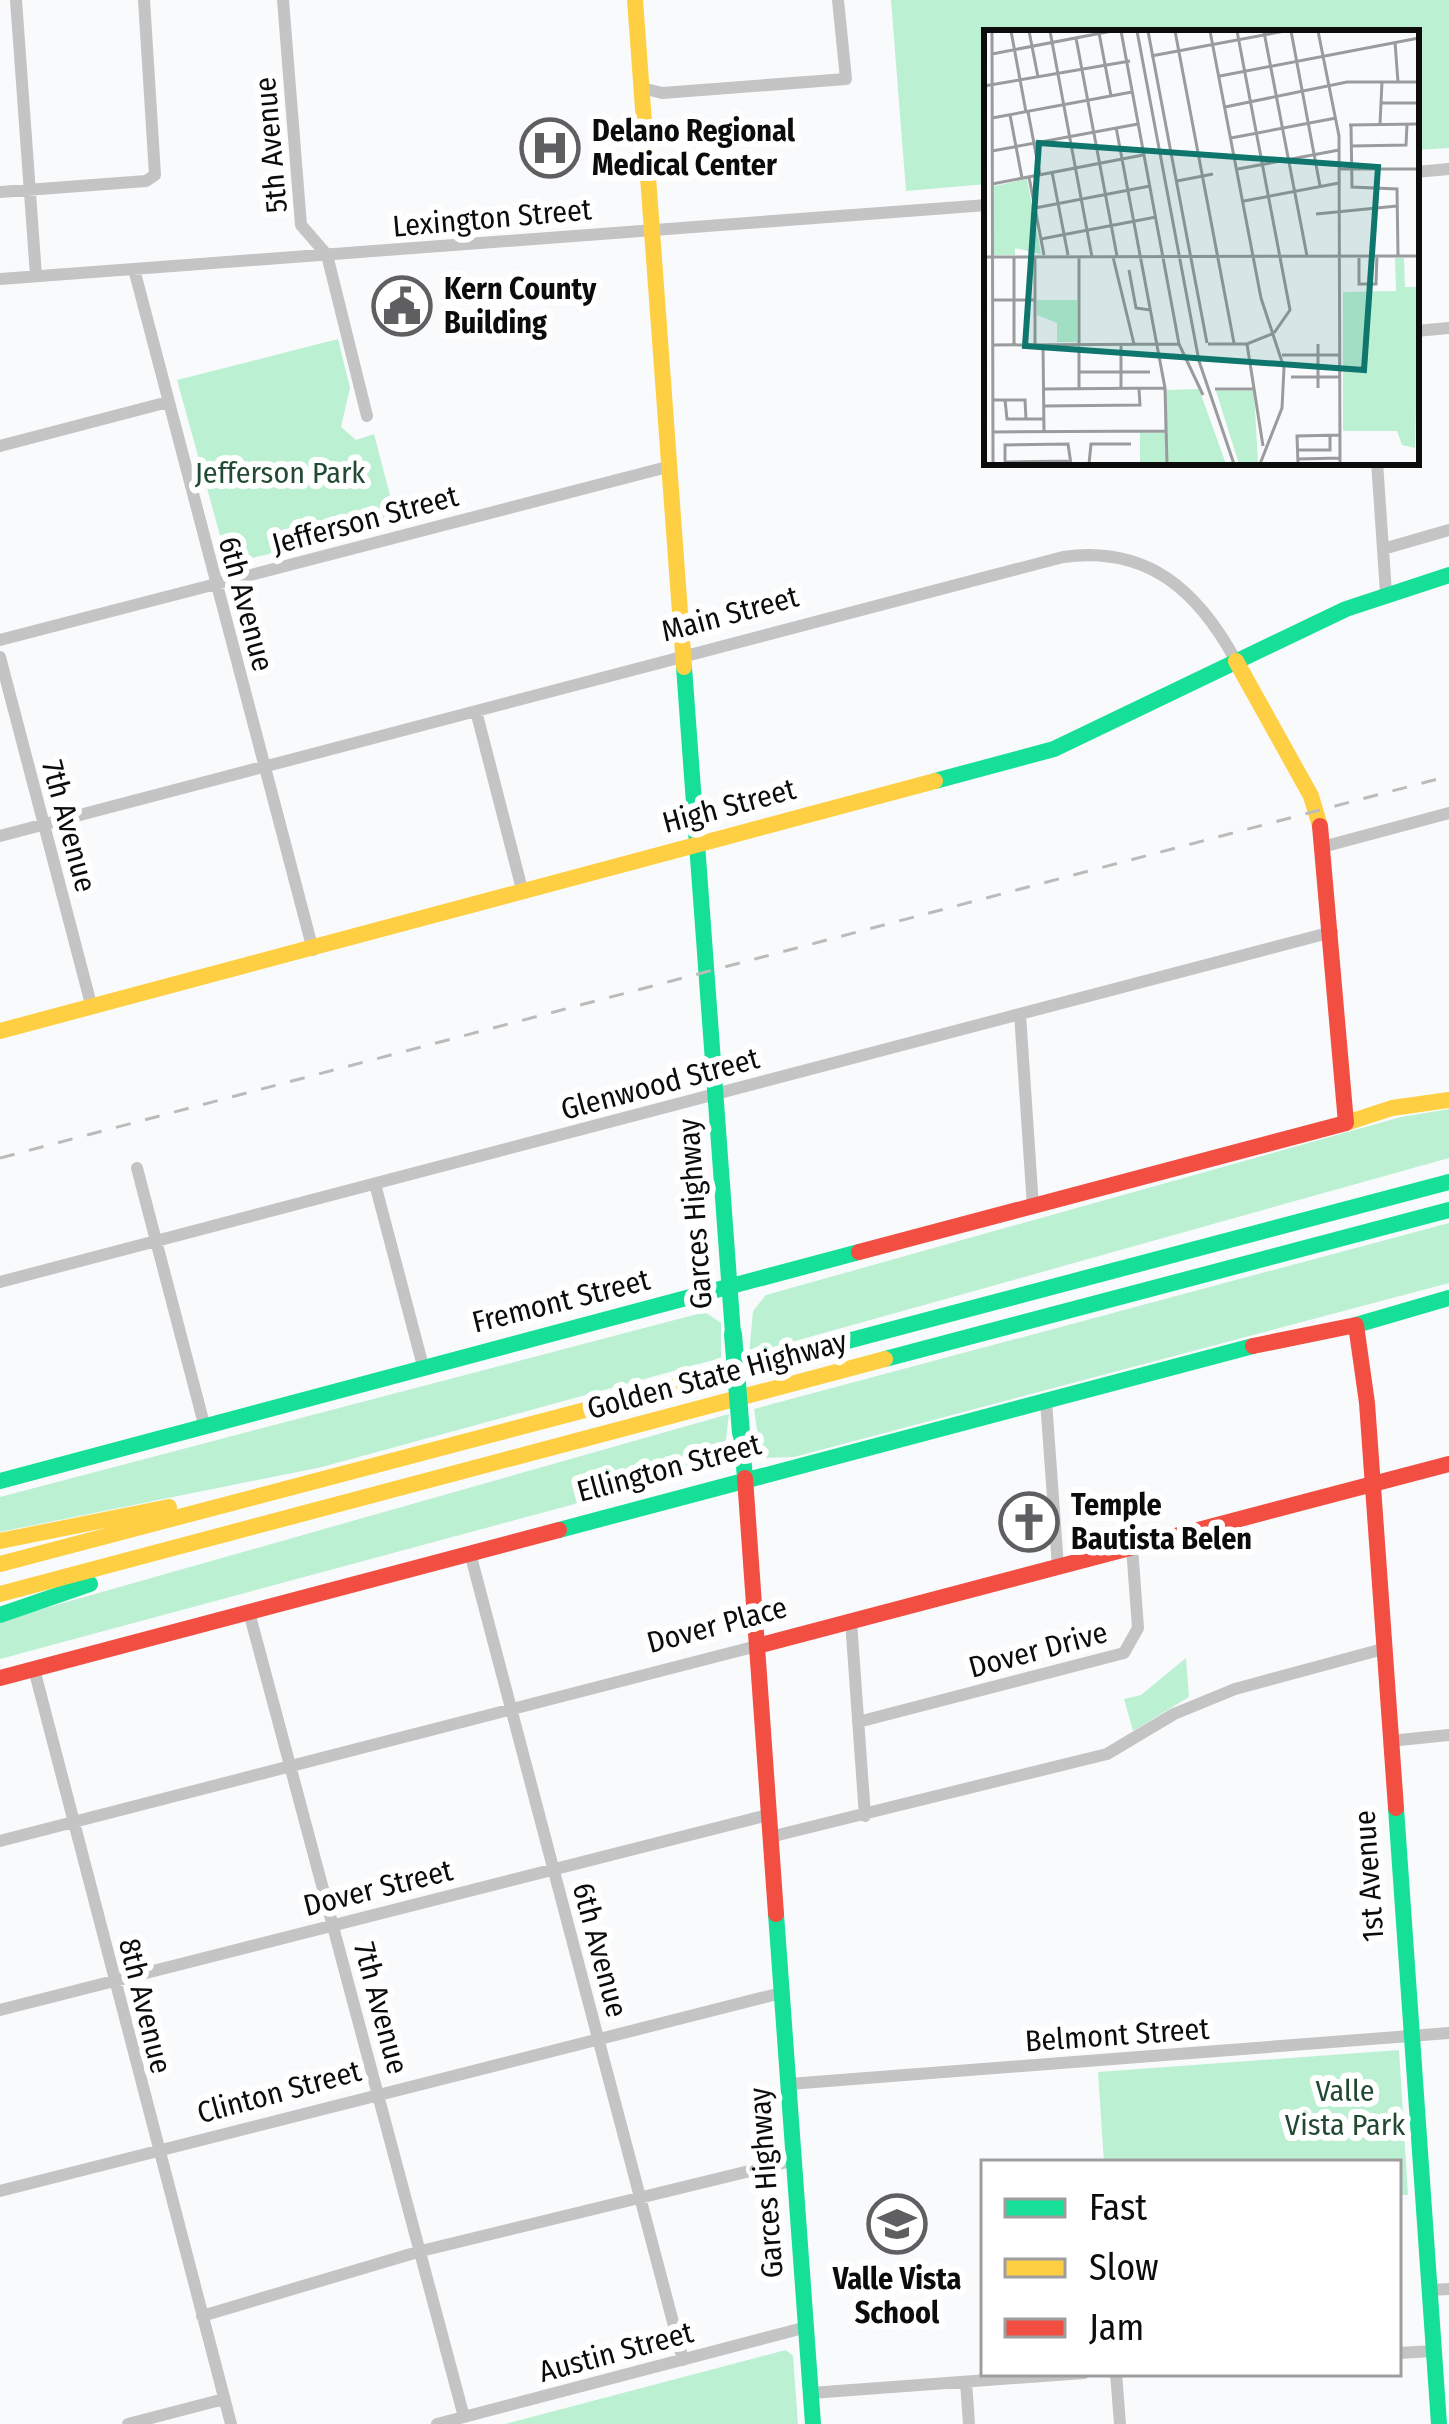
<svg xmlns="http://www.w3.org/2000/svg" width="1449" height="2424" viewBox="0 0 1449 2424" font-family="'Fira Sans Condensed',sans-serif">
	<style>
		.green { fill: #bcf0d3 }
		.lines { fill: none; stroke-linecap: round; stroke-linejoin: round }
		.street { stroke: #c4c4c4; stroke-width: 12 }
		.fast { stroke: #16e098; stroke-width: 16 }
		.slow { stroke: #ffcf43; stroke-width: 16 }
		.jam { stroke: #f24e42; stroke-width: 16 }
		.rail { stroke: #bbb; stroke-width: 3; stroke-dasharray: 15 15; stroke-linecap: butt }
		.fast-bridge { stroke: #16e098; stroke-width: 18 }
		.labels { text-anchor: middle; stroke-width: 12; stroke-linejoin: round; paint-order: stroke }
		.poi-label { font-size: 30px; font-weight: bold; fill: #0c0c0d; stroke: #fff; text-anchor: start }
		.street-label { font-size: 30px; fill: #0c0c0d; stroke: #fff }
		.park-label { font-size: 30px; fill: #224a33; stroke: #fff }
		.inset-road { fill: none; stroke: #9a9b9c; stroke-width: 3 }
		.view { fill: #0f766e; fill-opacity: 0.15; stroke: #0f766e; stroke-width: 6 }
		.inset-edge { fill: none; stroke: #0c0c0d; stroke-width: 6 }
	</style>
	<rect width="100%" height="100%" fill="#f9fafc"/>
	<path class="green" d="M891,0H1449V148L1416,150V33H987V184L906,191Z
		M338,339L350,388L341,427L356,440L374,434L397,522L228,564L177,380Z
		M1449,1109V1158L749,1354L753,1311L766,1295L1401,1117Z
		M1449,1223V1283L794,1457L761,1458L754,1409Z
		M705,1312L721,1323V1358L322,1467L0,1532V1497Z
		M729,1414L723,1464L0,1659V1621Z
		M1186,1658L1189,1697L1133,1731L1124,1699L1141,1695Z
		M1399,2050L1408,2195H1398V2163H1104L1098,2072Z
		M786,2350L793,2356L798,2424H505Z"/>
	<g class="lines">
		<path class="street" d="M16,0L36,276
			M283,0L301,225L327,255L367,416
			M646,89L662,93L846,79L838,0
			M1416,172L1449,169
			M0,192L146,181L155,175L144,0
			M134,269L313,950
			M0,279L987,205
			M1416,331L1449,328
			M0,446L168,402
			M1377,462L1386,593
			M1383,549L1449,530
			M0,640L671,466
			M0,657L92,1008
			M476,711L523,893
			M0,836L1063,557C1148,545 1198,591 1236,661
			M1326,846L1449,813
			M1020,1014L1033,1207
			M137,1168L204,1424
			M375,1184L423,1366
			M0,1282L1332,932
			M1046,1401L1058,1567
			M470,1553L683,2360
			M249,1612L464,2417
			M851,1621L865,1816
			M34,1669L231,2424
			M858,1722L1124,1653L1138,1628L1132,1547
			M1390,1741L1449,1735
			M770,1837L1107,1754L1174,1714L1235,1689L1383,1649
			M0,1841L757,1646
			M0,2010L768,1815
			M789,2084L1449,2033
			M0,2191L781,1993
			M1430,2290L1449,2289
			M202,2316L421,2251L795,2160
			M1398,2353L1434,2351
			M1116,2373L1120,2424
			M966,2382L969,2424
			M811,2393L1084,2373
			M128,2424L224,2399
			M437,2424L807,2327"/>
		<path class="fast" d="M684,667L733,1334
			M935,781L1054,749L1346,609L1449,575
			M1356,1325L1449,1298
			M821,1348L1449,1182
			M885,1359L1449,1210
			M741,1433L745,1478
			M0,1481L859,1252
			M559,1530L1253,1346
			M0,1615L90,1584
			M1396,1808L1439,2424
			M776,1914L813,2424"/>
		<path class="slow" d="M635,0L684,667
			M1236,661L1311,796L1320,826
			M0,1031L935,781
			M1346,1123L1392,1108L1449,1100
			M0,1541L169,1507
			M0,1564L821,1348
			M0,1594L885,1359"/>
		<path class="jam" d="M859,1252L1346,1123L1320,826
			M1253,1346L1356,1325L1367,1403L1396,1808
			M745,1478L776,1914
			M757,1646L1449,1464
			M0,1678L559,1530"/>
		<path class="rail" d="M0,1158L1449,776"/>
		<path class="fast-bridge" d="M733,1334L741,1433"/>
	</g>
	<defs>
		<g id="hospital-ring" transform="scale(3)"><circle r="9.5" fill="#fff" stroke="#5f5f61" stroke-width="1.5"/><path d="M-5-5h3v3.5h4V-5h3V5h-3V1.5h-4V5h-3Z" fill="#5f5f61"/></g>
		<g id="civic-ring" transform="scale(3)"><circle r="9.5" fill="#fff" stroke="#5f5f61" stroke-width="1.5"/><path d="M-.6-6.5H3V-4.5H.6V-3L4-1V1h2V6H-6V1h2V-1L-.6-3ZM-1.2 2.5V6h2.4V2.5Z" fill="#5f5f61"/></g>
		<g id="church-ring" transform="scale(3)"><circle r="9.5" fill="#fff" stroke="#5f5f61" stroke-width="1.5"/><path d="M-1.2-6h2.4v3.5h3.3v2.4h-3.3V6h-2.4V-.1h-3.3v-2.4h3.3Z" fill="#5f5f61"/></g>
		<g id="school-ring" transform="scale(3)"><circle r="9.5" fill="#fff" stroke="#5f5f61" stroke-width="1.5"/><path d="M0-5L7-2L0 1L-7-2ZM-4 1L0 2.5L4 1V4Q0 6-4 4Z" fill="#5f5f61"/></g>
	</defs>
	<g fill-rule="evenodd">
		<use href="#hospital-ring" x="550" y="148"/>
		<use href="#civic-ring" x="402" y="306"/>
		<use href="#church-ring" x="1029" y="1522"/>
		<use href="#school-ring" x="897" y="2224"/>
	</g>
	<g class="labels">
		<g class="poi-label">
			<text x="592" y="141">Delano Regional<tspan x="592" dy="34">Medical Center</tspan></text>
			<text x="444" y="299">Kern County<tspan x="444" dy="34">Building</tspan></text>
			<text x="1071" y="1515">Temple<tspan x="1071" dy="34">Bautista Belen</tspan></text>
			<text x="897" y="2289" text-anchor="middle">Valle Vista<tspan x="897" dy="34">School</tspan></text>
		</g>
		<g class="street-label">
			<text transform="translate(271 145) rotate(-95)" y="10">5th Avenue</text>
			<text transform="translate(492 218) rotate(-5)" y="10">Lexington Street</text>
			<text transform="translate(365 520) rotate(-15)" y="10">Jefferson Street</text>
			<text transform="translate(246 604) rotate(75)" y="10">6th Avenue</text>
			<text transform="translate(730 614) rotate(-15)" y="10">Main Street</text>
			<text transform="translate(729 806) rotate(-15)" y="10">High Street</text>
			<text transform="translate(69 826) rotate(75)" y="10">7th Avenue</text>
			<text transform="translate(660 1084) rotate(-15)" y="10">Glenwood Street</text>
			<text transform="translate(695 1214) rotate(-94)" y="10">Garces Highway</text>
			<text transform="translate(561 1301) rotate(-14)" y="10">Fremont Street</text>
			<text transform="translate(717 1375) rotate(-15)" y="10">Golden State Highway</text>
			<text transform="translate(669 1468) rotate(-15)" y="10">Ellington Street</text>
			<text transform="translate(717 1625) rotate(-15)" y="10">Dover Place</text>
			<text transform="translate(1038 1650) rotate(-15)" y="10">Dover Drive</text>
			<text transform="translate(1369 1876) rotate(-94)" y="10">1st Avenue</text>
			<text transform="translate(378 1888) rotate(-14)" y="10">Dover Street</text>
			<text transform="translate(600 1950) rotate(75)" y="10">6th Avenue</text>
			<text transform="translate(145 2006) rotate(76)" y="10">8th Avenue</text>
			<text transform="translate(381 2008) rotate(75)" y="10">7th Avenue</text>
			<text transform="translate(1117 2035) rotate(-4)" y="10">Belmont Street</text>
			<text transform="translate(279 2092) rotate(-15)" y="10">Clinton Street</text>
			<text transform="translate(766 2183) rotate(-94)" y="10">Garces Highway</text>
			<text transform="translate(616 2352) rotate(-15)" y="10">Austin Street</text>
		</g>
		<g class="park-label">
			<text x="280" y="483">Jefferson Park</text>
			<text x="1345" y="2101">Valle<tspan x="1345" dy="34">Vista Park</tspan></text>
		</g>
	</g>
	<g transform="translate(984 30)">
		<rect width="435" height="435" fill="#f9fafc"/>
		<path d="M43,149L57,224L31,218V225H10V156ZM411,228H420L421,257H435L431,418L418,415L413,401H359V262L412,261ZM53,270H93V312H73V293L53,285ZM215,359L242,434H156V403H180L182,360ZM232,361H270L274,434H255Z" fill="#bcf0d3"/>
		<path class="inset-road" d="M8,1L9,434M27,1L42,82M45,1L54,47M66,1L108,227M153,1L215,331L250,434M164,1L223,313M191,1L250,313M226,1L277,268L300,338L298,378L276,434M253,1L306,280L290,303M307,1L336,156M334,1L355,106L356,434M280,2L323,226M115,3L127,66M92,8L133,226M411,12L414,52M8,24L128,1M167,26L301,1M236,46L435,8M0,56L146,31M398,73H435M241,77L363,52H435M44,82L56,145M26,85L38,148M8,88L148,62M396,94L398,52M365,95L435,94M367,95L368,157L413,159L414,225M132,97L181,358L183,434M247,108L352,88M367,116L422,115L423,94M8,121L154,94M254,139L355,120M355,139H435M68,142L84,225M45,147L60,225M193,151L229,144M8,154L159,125M260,171L355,153M51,178L166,156M332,184L413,176M57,209L172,187M0,227L435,226M30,227V315M129,227L150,314M95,228V359M375,228V254H392L393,225M145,240L152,278L166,280M9,270H51M51,314V227M137,314V359M195,314L219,365M224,314H263L290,303M263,314L279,416M334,314V358M9,315L195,314L137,1M59,315L60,403M298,325H356M95,342H166M307,347H357M60,359L181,358M231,359H271M9,370H41L42,389M21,370L23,389H60M60,376L156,375L155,359M9,402L183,401M314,420H346V405M314,429L356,428M21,432L87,431M21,434V415L84,414L87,434M105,434L107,414H147M314,434L313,406L356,405"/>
		<path class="view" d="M55,113L394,137L380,340L41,316Z"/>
		<rect width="435" height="435" class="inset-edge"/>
	</g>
	<rect x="981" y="2160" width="420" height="216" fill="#ffffff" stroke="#9e9e9e" stroke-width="3"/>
	<rect x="1005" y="2199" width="60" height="18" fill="#16e098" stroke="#9e9e9e" stroke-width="3"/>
	<text x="1089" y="2220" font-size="36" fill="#0c0c0d">Fast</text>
	<rect x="1005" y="2259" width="60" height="18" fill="#ffcf43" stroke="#9e9e9e" stroke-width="3"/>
	<text x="1089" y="2280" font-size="36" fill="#0c0c0d">Slow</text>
	<rect x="1005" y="2319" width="60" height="18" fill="#f24e42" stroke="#9e9e9e" stroke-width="3"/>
	<text x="1089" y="2340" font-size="36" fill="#0c0c0d">Jam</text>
</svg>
